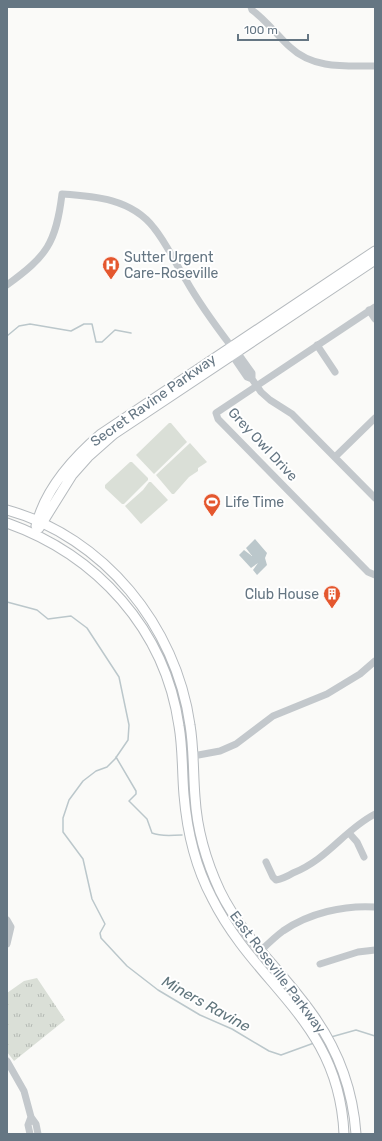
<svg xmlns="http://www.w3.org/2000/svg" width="382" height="1141" viewBox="0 0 382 1141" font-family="Rubik,sans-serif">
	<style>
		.green { fill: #dadfd7 }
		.park { fill: url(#park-tufts) }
		.water { fill: #bbc7cb }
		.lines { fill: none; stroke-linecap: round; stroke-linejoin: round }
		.stream { stroke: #bbc7cb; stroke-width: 1.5 }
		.major-casing { stroke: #b5babe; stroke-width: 11 }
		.minor { stroke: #c3c8cc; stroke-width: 7 }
		.major { stroke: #fff; stroke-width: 9 }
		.labels { text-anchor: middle; stroke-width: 4; stroke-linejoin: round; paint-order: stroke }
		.poi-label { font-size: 14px; fill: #657683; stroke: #fff; text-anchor: start }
		.street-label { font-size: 14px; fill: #657683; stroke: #fff }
		.water-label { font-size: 15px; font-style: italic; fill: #60757c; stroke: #fff }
	</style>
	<defs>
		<pattern id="park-tufts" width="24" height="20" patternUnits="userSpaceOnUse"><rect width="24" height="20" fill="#dadfd7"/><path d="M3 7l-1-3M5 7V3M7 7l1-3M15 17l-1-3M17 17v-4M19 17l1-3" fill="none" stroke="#b4b9b4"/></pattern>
	</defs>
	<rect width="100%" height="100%" fill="#fafaf8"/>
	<path class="green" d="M169,423H171L187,442L154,474L153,473L136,455Z
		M190,443L207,462L198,468V471L189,477L174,494H172L156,475Z
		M130,462H132L148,478V480L124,504H122L105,488V485Z
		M149,482H151L168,500L141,524L125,506L143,490Z"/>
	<path class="park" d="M37,978L65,1020L14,1061L7,1052V993L24,981Z"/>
	<path class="water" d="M255,539L267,553L265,558L267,565L257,575L253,570L258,563L251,568L239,555L244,550L252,556L246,548Z"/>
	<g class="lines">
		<path class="stream" d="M7,336L19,326L30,324L71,331L84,324H92L96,342H102L115,330L131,333
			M7,602L37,610L48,619L71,616L87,628L119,677L129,725L128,740L115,759L107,767L96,771L83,781L69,800L63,818V832L83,859L92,899L105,924L100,933L101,938L127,966L158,990L200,1015L232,1029L269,1051L281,1055L314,1043
			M116,757L136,791V794L129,801L147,819L152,833C162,837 172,835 182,835
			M331,1037L356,1030L375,1036"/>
		<g class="major-casing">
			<path id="major" d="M7,510C104,537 176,626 190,725C194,749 193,773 195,797C197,830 206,861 220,891C243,938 283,972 313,1015C338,1050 353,1091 356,1134
				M7,523C97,555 165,629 179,726C183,749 182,772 184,795C187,831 195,866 212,898C257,988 339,1020 344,1134
				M36,526C45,489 73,458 101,434L375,251
				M39,528L72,475L88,457L114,434L375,260"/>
		</g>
		<path class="minor" d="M251,7L252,10C266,20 277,35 290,47C313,69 345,66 375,66
			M7,285C47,256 56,243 62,194C95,196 132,199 154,228C167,244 175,263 186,280C199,303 215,325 231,346
			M375,307L216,413L218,419L368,572L375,575
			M369,310L375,319
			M317,345L335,372
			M237,352L252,373V379L261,392L270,400L292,414L375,498
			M232,355L247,377L252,379
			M335,457L375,418
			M193,756L220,751L236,744L273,716L327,694L360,674L375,661
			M349,833L357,842L364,857
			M266,862L273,877L276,880C282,879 288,876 293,873C328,859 344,830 375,814
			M7,920L11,927L7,944
			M253,958C263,949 272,939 283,931C309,913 344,905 375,907
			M320,964L358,952L375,950
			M7,1061L24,1091L31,1117L36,1124L38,1134
			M30,1134L28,1125L31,1117"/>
		<use href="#major" class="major"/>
	</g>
	<defs>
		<g id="hospital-pin" transform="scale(0.9)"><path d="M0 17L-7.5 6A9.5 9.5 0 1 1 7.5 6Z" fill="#e4572e" stroke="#fff"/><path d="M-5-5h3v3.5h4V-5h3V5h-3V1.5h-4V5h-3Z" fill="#fff"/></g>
		<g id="stadium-pin" transform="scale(0.9)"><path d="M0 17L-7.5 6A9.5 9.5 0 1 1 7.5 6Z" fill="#e4572e" stroke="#fff"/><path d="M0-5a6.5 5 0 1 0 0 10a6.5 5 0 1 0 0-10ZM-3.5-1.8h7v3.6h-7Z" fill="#fff"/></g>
		<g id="building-pin" transform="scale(0.9)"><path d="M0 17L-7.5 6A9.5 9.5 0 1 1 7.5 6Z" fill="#e4572e" stroke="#fff"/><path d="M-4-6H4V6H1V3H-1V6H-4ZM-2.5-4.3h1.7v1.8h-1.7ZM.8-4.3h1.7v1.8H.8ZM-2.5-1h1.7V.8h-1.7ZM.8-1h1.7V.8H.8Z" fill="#fff"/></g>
	</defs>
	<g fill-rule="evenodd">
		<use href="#hospital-pin" x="111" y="265"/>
		<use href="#stadium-pin" x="212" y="502"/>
		<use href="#building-pin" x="332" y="594"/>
	</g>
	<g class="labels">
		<g class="poi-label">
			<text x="124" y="262">Sutter Urgent<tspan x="124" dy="16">Care-Roseville</tspan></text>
			<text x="225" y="507">Life Time</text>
			<text x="319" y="599" text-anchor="end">Club House</text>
		</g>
		<g class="street-label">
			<text transform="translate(153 400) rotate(-35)" y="5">Secret Ravine Parkway</text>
			<text transform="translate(263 444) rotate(47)" y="5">Grey Owl Drive</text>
			<text transform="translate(278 972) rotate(53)" y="5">East Roseville Parkway</text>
		</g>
		<g class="water-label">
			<text transform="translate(206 1004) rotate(29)" y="5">Miners Ravine</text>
		</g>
	</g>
	<rect width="382" height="1141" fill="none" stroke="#657683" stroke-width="16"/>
	<path d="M238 34v6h70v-6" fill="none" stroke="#657683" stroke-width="2"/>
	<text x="244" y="34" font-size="12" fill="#657683" stroke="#ffffff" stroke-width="3" paint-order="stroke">100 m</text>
</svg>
